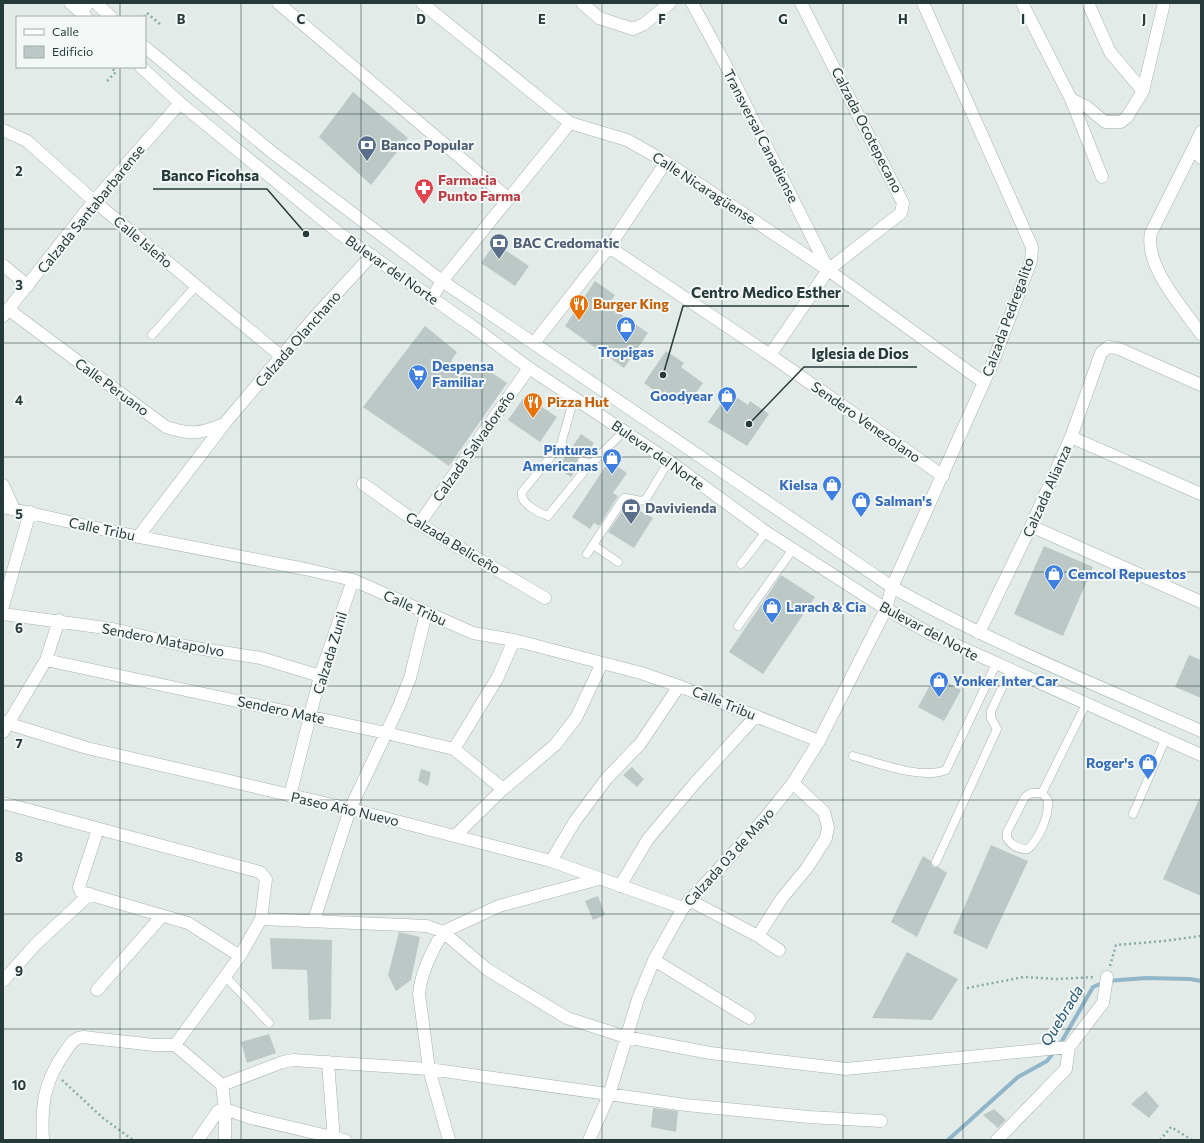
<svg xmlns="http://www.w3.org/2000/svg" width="1204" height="1143" viewBox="0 0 1204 1143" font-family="Commissioner,sans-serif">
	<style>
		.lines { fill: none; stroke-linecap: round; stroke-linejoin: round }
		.stream { stroke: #91b6ca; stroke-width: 4 }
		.building { fill: #bbc8c6 }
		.service-casing { stroke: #a6b2b1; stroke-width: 9 }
		.minor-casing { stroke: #a6b2b1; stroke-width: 13 }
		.tertiary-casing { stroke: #a6b2b1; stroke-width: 13 }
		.secondary-casing { stroke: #a0b3af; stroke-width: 13 }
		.path { stroke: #87aba7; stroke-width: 2.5; stroke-dasharray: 2 3; stroke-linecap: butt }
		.service { stroke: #fff; stroke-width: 8 }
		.minor { stroke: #fff; stroke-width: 12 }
		.tertiary { stroke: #fff; stroke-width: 12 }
		.secondary { stroke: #fff; stroke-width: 12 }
		.grid { fill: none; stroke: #253a39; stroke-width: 1; stroke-opacity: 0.55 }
		.labels { text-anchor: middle; stroke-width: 4; stroke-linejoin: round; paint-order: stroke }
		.street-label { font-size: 14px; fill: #253a39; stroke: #f3f8f6 }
		.service-label { font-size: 14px; font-weight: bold; fill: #4e5e75; stroke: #f3f8f6; text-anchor: start }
		.health-label { font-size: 14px; font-weight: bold; fill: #be3a42; stroke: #f3f8f6; text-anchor: start }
		.food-label { font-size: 14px; font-weight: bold; fill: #c56008; stroke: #f3f8f6; text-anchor: start }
		.shop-label { font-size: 14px; font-weight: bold; fill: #366cbe; stroke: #f3f8f6; text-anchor: start }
		.water-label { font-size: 15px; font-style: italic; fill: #255570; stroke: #f3f8f6 }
		.grid-label { font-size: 13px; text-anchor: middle; font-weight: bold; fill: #253a39; stroke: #f3f8f6; stroke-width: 4; stroke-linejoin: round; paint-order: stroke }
		.leader { fill: none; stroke: #253a39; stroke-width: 1.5 }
		.callout-dot { fill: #253a39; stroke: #f3f8f6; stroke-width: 1.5 }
		.callout-label { font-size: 15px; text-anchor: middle; font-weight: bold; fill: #253a39; stroke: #f3f8f6; stroke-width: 4; stroke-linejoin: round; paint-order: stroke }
	</style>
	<rect width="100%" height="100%" fill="#e3ebe9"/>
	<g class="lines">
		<path class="stream" d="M1059,1046L1093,987L1107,981L1146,978L1190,979L1201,981
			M948,1140L1018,1077L1047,1061L1055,1051"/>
	</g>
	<path class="building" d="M353,92L408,138L371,185L319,137Z
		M495,243L529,266L515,286L481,263Z
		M595,281L615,295L608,305L648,333L624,368L565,326Z
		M425,326L457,352L451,361L469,372L476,362L507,383L449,466L363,407Z
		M666,351L684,363L681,367L703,383L686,406L664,391L662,396L644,383Z
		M729,392L748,405L750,401L769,414L747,446L708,422Z
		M525,396L557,417L540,442L508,420Z
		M581,434L594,443L585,456L578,457L577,462L579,465L571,477L557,468L566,456L570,457L573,456L574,451L572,447Z
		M609,461L627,473L613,493L618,496L599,526L594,523L590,529L572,517Z
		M627,504L653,518L634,548L608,532Z
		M1044,546L1093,567L1063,636L1014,614Z
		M781,575L815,597L763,674L729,652Z
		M1189,655L1201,660V698L1175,687Z
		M935,676L961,690L944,721L918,707Z
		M632,767L644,779L637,787L623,775Z
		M421,769L431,772L428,786L418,781Z
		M1201,795V896L1163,879Z
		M991,845L1028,861L987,949L953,933Z
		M923,856L931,861L933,867H938L947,873L917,937L891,922Z
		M598,896L605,915L593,920L585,901Z
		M399,932L420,937L411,980L396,991L388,975Z
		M270,938L332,940L331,1019L309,1020L307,970L272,969Z
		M907,952L958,979L932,1020L872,1018Z
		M269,1034L276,1053L247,1063L241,1042Z
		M1146,1091L1159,1106L1149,1118L1131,1104Z
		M653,1108L678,1111L676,1132L651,1127Z
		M994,1109L1006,1120L998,1128L983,1115Z"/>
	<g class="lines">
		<g class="service-casing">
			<path id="service" d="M152,335L196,286
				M561,444L522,492C519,503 539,513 548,516L590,464
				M569,452L561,444L574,398
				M582,461L591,464L624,431
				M593,545L618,562
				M587,554L624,498C632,497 639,504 646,499L669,461
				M741,564L766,532
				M738,626L793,549
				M853,756C878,763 922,780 946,770L996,664
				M1031,793H1042L1048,800C1049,817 1040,837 1028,849C1018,850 1012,846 1007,838V832L1025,797Z
				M1042,793L1086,704
				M1133,814L1165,740
				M936,862L997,729L991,718V711L1010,671
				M225,976L269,1023"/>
		</g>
		<g class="minor-casing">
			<path id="minor" d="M278,3L509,199
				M422,3L570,123L627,140L666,162L828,270L983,382
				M582,3L599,18L633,29L644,24L670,3
				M692,3L724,62L828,269
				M1022,3L1071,99L1102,177
				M1088,3L1110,52L1143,91
				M82,13L88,3
				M1071,99L1087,107L1105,122H1121L1127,117L1143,91L1164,3
				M3,130L27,141L94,201L281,356
				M1201,132L1194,147L1201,158
				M1194,147L1151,233C1144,266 1183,308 1201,334
				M609,247L770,355L943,476
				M3,265L28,286
				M432,298L442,281L570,123
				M9,310L166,427C191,435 199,434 224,424
				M3,316L94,201L180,103
				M534,343L609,247L666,162
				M770,355L828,270L901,213L903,203L801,3
				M1071,437L1201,494
				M363,484L419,524L545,598
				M3,485L14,509
				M3,507L114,532L305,569L353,580L473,633L514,640L641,673L679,686L819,741
				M419,524L529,368
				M1031,526L1201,602
				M138,537L225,423L312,320L372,255
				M892,587L993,362L1031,261L1032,247L923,3
				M3,606L30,512
				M3,614L113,629L190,647L261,658L320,676
				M979,633L1031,526L1071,437L1101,353L1108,347L1117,348L1201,385
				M46,660L386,733L454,749L503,789
				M3,732L46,660L59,620
				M454,749L498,677L514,640
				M290,796L320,676L353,580
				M3,803L260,872L266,879L261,919L240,956L175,1045
				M98,829L79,887L81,892L188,923L240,956
				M455,836L503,789L555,745L576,718L602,663
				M551,861L575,821L607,778L640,744L679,686
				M620,886L648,839L695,783L756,716
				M689,900L758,936L779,950
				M261,919L427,926L443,932L499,906L599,879
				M314,920L350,809L399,706L410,678L426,613
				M758,936L782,898L807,868L826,838L828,827L824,812L793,783
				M654,960L749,1018
				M3,981L36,944L90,894
				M97,990L161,917
				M328,1062L334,1140
				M222,1085L283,1062L293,1060L429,1069L686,1105L809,1117L881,1121
				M43,1140C41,1104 44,1082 65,1052C70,1045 73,1038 83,1037L154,1045H175L222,1085L225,1109V1140
				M198,1140L218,1111L225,1109L251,1118L345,1140
				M449,1140L429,1069L419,994C421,972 432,951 443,932L488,970L567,1018L626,1037L710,1053L846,1069L1069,1047
				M589,1140L609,1095L638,999L654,960L683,908
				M997,1140L1066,1069L1069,1047L1103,1003L1107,977"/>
		</g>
		<g class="tertiary-casing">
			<path id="tertiary" d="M3,722L87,748L350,809L551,861L683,908L765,818L793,783L819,741L886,609L892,587"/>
		</g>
		<g class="secondary-casing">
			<path id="secondary" d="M70,3L86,17
				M96,3L111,17
				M145,47L273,153L442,281L892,587C991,643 1097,685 1201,731
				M141,67L180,103L339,233L472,326L529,368L669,461L766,532L886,609L929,633L1201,755"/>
		</g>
		<path class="path" d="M144,17L147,13L160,24
			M107,81L116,72L110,67
			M1110,966L1116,945L1164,941L1201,936
			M967,988L1024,977L1057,979L1095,977
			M62,1080L103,1118L133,1140
			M1160,1140L1171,1127L1192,1140"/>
		<use href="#service" class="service"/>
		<use href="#minor" class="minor"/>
		<use href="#tertiary" class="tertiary"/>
		<use href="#secondary" class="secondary"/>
	</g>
	<path class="grid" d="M120,3V17M241,3V1140M361,3V1140M482,3V1140M602,3V1140M722,3V1140M843,3V1140M963,3V1140M1084,3V1140M120,67V1140M3,114H1201M3,229H1201M3,343H1201M3,457H1201M3,572H1201M3,686H1201M3,800H1201M3,914H1201M3,1029H1201"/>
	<defs>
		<g id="bank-pin" transform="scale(1)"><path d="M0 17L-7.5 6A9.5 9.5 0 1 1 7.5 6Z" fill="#5c6f8a" stroke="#f3f8f6"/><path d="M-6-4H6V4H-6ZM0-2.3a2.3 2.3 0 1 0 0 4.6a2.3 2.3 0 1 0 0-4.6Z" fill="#fff"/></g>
		<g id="pharmacy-pin" transform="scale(1)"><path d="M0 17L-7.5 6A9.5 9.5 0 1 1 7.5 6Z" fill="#e0444e" stroke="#f3f8f6"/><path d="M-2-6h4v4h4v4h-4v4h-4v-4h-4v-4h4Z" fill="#fff"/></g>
		<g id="restaurant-pin" transform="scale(1)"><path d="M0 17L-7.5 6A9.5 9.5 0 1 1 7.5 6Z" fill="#e8710a" stroke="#f3f8f6"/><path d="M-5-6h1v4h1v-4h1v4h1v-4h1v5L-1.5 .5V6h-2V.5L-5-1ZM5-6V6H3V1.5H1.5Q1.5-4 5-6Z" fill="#fff"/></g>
		<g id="shop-pin" transform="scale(1)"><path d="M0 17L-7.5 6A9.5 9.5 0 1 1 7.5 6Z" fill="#3f7fe0" stroke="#f3f8f6"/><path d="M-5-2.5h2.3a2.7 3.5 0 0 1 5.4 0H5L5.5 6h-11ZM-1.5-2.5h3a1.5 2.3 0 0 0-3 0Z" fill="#fff"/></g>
		<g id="supermarket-pin" transform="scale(1)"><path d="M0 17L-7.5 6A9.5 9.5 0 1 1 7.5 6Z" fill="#3f7fe0" stroke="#f3f8f6"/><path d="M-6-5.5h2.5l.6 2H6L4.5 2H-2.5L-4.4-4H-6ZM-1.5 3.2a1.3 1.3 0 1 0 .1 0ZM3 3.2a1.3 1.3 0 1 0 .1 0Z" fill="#fff"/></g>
	</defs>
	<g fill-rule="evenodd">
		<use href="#bank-pin" x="367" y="145"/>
		<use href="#pharmacy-pin" x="424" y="188"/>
		<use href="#bank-pin" x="499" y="243"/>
		<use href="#restaurant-pin" x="579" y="304"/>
		<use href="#shop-pin" x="626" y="326"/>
		<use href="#supermarket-pin" x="418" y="374"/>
		<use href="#shop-pin" x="727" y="396"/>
		<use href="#restaurant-pin" x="533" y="402"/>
		<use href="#shop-pin" x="612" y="458"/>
		<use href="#shop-pin" x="832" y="485"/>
		<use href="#shop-pin" x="861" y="501"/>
		<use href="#bank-pin" x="631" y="508"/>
		<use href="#shop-pin" x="1054" y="574"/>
		<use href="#shop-pin" x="772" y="607"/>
		<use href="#shop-pin" x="939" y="681"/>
		<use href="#shop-pin" x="1148" y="763"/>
	</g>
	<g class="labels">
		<g class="street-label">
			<text transform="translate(867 130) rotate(63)" y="5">Calzada Ocotepecano</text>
			<text transform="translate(761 136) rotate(63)" y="5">Transversal Canadiense</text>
			<text transform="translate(704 188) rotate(33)" y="5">Calle Nicaragüense</text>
			<text transform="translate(91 209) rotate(-51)" y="5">Calzada Santabarbarense</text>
			<text transform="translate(143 242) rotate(40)" y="5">Calle Isleño</text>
			<text transform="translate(392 270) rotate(35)" y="5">Bulevar del Norte</text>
			<text transform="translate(1008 317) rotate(-70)" y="5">Calzada Pedregalito</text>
			<text transform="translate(298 339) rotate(-49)" y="5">Calzada Olanchano</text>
			<text transform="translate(112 387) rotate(36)" y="5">Calle Peruano</text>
			<text transform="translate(866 422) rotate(35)" y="5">Sendero Venezolano</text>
			<text transform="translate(474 446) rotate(-55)" y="5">Calzada Salvadoreño</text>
			<text transform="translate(658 455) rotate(35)" y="5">Bulevar del Norte</text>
			<text transform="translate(1047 491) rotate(-66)" y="5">Calzada Alianza</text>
			<text transform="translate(102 529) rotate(12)" y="5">Calle Tribu</text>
			<text transform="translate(453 543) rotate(31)" y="5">Calzada Beliceño</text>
			<text transform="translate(415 608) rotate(24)" y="5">Calle Tribu</text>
			<text transform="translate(929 631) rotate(28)" y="5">Bulevar del Norte</text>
			<text transform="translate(163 640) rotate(11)" y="5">Sendero Matapolvo</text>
			<text transform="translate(330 653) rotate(-73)" y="5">Calzada Zunil</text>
			<text transform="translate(724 703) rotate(22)" y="5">Calle Tribu</text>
			<text transform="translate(281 710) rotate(12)" y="5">Sendero Mate</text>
			<text transform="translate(345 809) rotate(13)" y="5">Paseo Año Nuevo</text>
			<text transform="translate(729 857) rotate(-48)" y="5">Calzada 03 de Mayo</text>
		</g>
		<g class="service-label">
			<text x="381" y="150">Banco Popular</text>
			<text x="513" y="248">BAC Credomatic</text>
			<text x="645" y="513">Davivienda</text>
		</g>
		<g class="health-label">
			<text x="438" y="185">Farmacia<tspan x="438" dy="16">Punto Farma</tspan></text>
		</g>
		<g class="food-label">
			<text x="593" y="309">Burger King</text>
			<text x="547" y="407">Pizza Hut</text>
		</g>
		<g class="shop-label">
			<text x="626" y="357" text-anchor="middle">Tropigas</text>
			<text x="432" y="371">Despensa<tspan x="432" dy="16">Familiar</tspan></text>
			<text x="713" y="401" text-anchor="end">Goodyear</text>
			<text x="598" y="455" text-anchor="end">Pinturas<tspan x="598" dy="16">Americanas</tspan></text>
			<text x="818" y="490" text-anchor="end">Kielsa</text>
			<text x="875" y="506">Salman's</text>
			<text x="1068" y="579">Cemcol Repuestos</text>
			<text x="786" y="612">Larach &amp; Cia</text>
			<text x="953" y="686">Yonker Inter Car</text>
			<text x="1134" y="768" text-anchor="end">Roger's</text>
		</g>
		<g class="water-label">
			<text transform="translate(1062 1016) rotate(-59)" y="5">Quebrada</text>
		</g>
	</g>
	<g class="grid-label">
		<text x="181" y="24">B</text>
		<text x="301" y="24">C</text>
		<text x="421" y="24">D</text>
		<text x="542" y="24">E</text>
		<text x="662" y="24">F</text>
		<text x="783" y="24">G</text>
		<text x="903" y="24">H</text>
		<text x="1023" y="24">I</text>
		<text x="1144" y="24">J</text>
		<text x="19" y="176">2</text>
		<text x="19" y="290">3</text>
		<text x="19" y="405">4</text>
		<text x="19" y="519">5</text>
		<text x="19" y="633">6</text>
		<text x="19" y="748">7</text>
		<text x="19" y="862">8</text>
		<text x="19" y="976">9</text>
		<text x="19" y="1090">10</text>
	</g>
	<path class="leader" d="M306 234L267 189H153M663 375L683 306H849M749 424L804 367H917"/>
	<g class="callout-dot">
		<circle cx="306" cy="234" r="4"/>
		<circle cx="663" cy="375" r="4"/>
		<circle cx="749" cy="424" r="4"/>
	</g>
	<g class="callout-label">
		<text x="210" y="181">Banco Ficohsa</text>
		<text x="766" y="298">Centro Medico Esther</text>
		<text x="860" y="359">Iglesia de Dios</text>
	</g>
	<rect width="1204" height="1143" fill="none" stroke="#253a39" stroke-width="8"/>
	<rect x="16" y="16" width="130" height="52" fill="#f3f8f6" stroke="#a1acaa"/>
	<rect x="24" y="29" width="20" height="6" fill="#ffffff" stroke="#a1acaa"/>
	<text x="52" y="36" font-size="12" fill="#253a39">Calle</text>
	<rect x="24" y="46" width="20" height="12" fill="#bbc8c6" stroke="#a1acaa"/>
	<text x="52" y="56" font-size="12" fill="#253a39">Edificio</text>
</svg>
